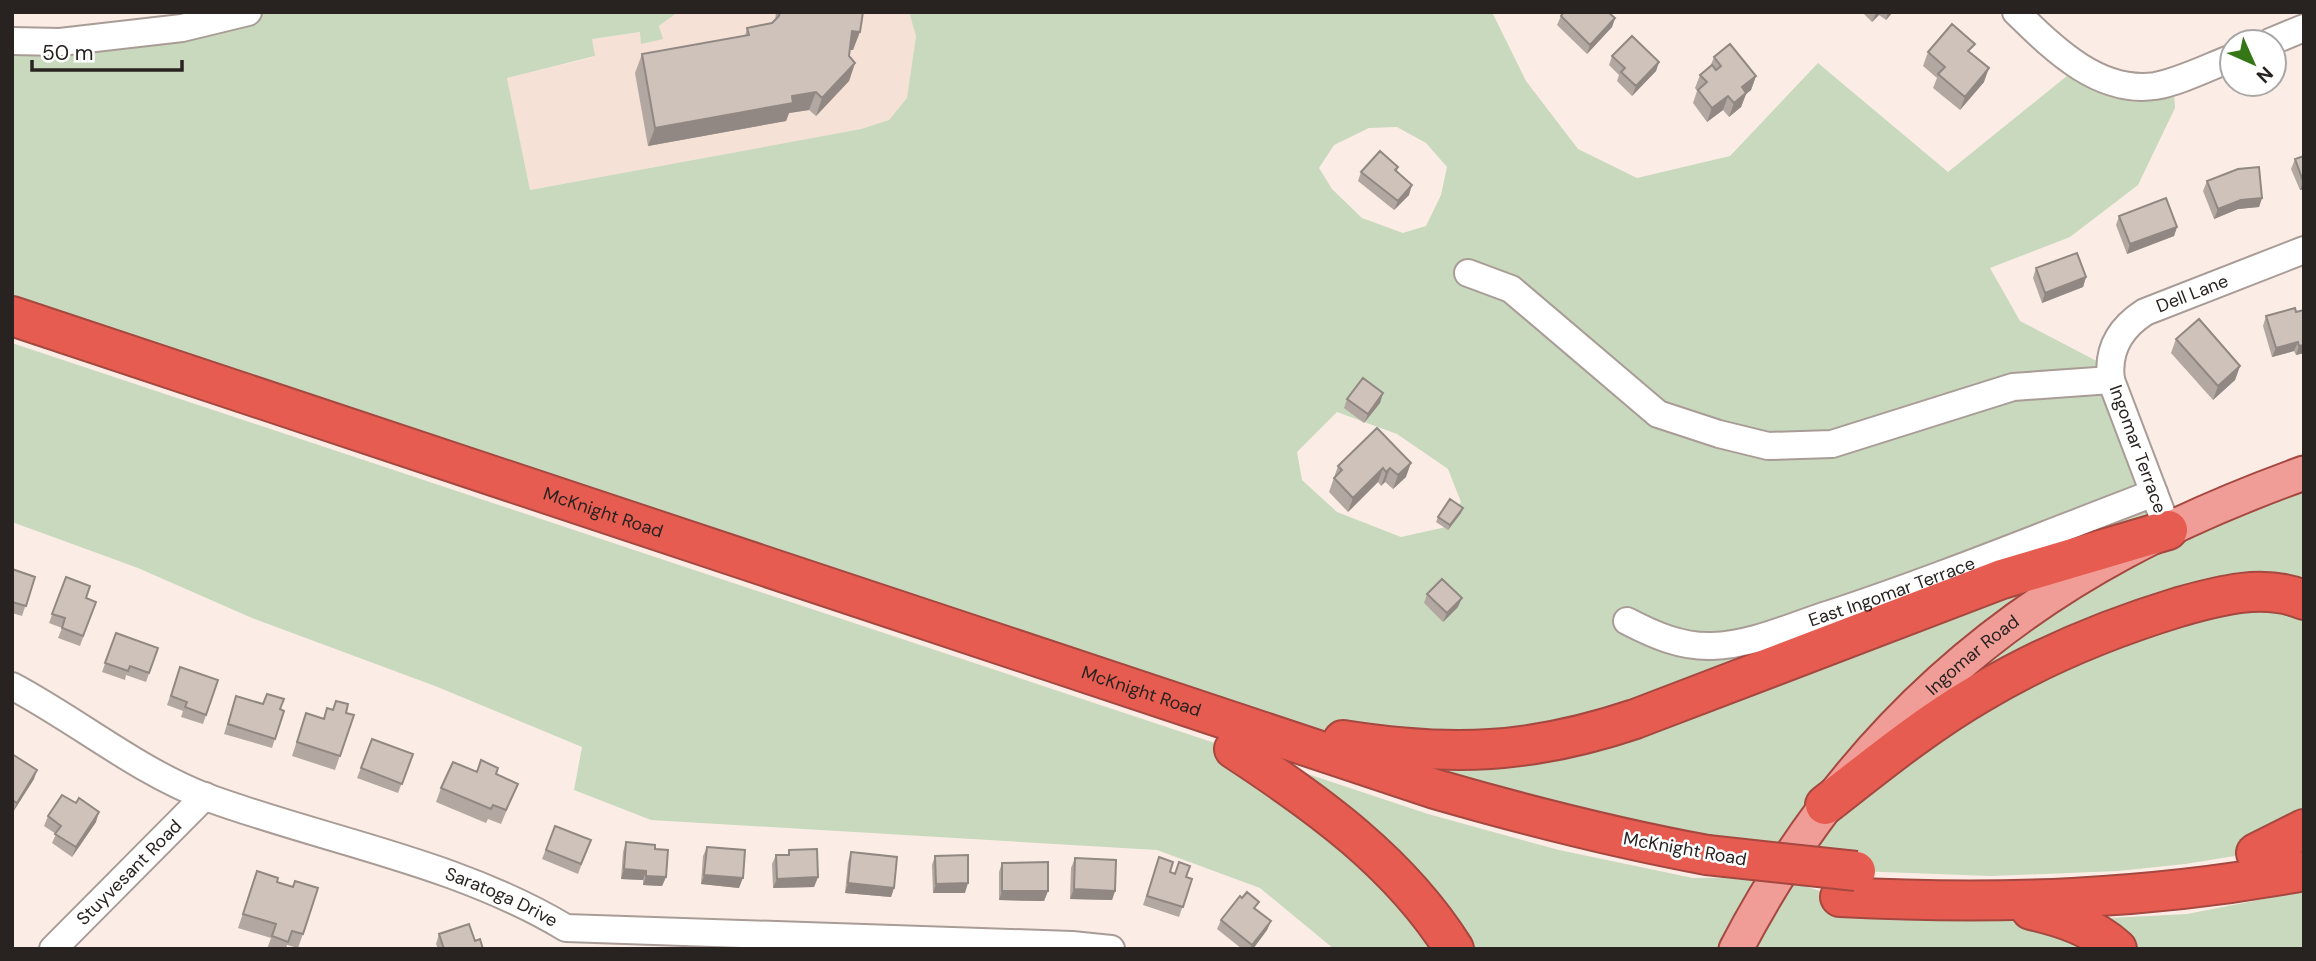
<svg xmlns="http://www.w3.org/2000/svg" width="2316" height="961" viewBox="0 0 2316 961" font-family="'DM Sans',sans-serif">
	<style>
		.built { fill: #f6e1d6 }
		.green { fill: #c8d9bd; fill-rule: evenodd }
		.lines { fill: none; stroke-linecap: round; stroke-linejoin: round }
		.minor-casing { stroke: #a99c96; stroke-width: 30 }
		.major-casing { stroke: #a44840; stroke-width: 37 }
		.highway-casing { stroke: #a44840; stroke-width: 42 }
		.minor { stroke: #fff; stroke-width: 26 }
		.major { stroke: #f19d97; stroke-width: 33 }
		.highway { stroke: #e75c51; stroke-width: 38 }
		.highway-bridge-casing { stroke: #a44840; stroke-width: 42; stroke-linecap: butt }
		.highway-bridge { stroke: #e75c51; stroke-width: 38 }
		.wall { fill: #b2a7a1 }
		.shaded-wall { fill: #918883 }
		.building { fill: #cfc2bb; stroke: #918883; stroke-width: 2 }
		.labels { text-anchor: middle; stroke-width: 5; stroke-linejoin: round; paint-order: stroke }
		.street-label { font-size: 18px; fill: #282321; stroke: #fff }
	</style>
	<rect width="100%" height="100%" fill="#fbede6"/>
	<path class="built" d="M678,12H909L916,36L907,98L889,120L861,129L530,190L507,78L594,57L592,39L641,32L663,39L659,26Z"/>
	<path class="green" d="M248,12H678L659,26L663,39L641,44L640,32L592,39L595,56L507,78L530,190L861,129L889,120L907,98L916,36L909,12H1492L1526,81L1578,149L1637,178L1730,156L1818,63L1948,172L2078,67L2173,80L2175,108L2138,185L2070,237L1990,268L2020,321L2110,368L2168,530L2304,473V845L2185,864L2118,871L1991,876L1856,871L1778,878L1840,897L1991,902L2117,949H1334L1260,888L1157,850L651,820L574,790L582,747L435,686L252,618L138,568L12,522V343L1428,814L1559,850L1693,878L1772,877L1636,842L12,316V41ZM1397,127L1426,143L1447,167L1441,195L1426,226L1403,233L1362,218L1332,189L1319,168L1334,145L1369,128ZM1337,412L1397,434L1448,469L1461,502L1446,527L1401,537L1337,512L1302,480L1297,452Z
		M2304,891V949H2139L2109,918L2187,914Z"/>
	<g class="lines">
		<g class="minor-casing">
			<g id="minor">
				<path d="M2016,12C2053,48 2098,94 2155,86C2179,82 2209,67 2232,58"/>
				<path d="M12,41L60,42L182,28L248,12"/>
				<path d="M2270,42L2304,28"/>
				<path d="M1468,273L1511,289L1658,414L1719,434L1768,446L1832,444L2013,387L2111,380"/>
				<path id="s1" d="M2168,530L2111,380C2107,350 2120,328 2145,312L2304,250"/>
				<path id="s2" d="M1627,621C1654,635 1681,647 1712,646C1752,645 1792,626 1830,614C1939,578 2046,534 2154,493"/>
				<path id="s3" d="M12,686C78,721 136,770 206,797C326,841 456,862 566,928L1072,945L1111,949"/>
				<path id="s4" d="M53,949L205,796"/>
			</g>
		</g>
		<g class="major-casing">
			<g id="major">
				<path id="s5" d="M1736,949C1825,778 1953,644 2124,552C2181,521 2243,495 2304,473"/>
			</g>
		</g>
		<g class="highway-casing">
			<g id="highway">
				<path id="s6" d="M12,316L1435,789C1525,815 1615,838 1707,855"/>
				<path d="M1343,740C1451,757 1531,754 1635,719L2002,579L2168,530"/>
				<path d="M1234,749C1318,804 1400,863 1454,949"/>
				<path d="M1825,805C1875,766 1925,725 1980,693C2042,656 2110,628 2179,607C2218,596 2264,583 2304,600"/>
				<path d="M2256,853L2304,829"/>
				<path d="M1840,897C1998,905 2148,900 2304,871"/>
				<path d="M2031,910C2062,917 2093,927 2117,949"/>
			</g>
		</g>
		<use href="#minor" class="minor"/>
		<use href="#major" class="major"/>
		<use href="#highway" class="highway"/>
		<g class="highway-bridge-casing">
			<path id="highway-bridge" d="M1707,855L1856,871"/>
		</g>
		<use href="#highway-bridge" class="highway-bridge"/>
	</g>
	<path class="wall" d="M776,12H863L853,50H850L849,56L855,63L849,81L816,116L809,110L789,113L786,121L648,146L635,73L642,54L745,36L747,28L772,23L775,21Z
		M1862,12H1893L1886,20L1879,15L1872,22Z
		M1561,16L1615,18L1612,27L1587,54L1557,25Z
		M1928,52L1971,54L1984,82L1960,110L1933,88L1937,78L1923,66Z
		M1612,56L1659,62L1656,71L1632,96L1617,81L1619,75L1609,65Z
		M1714,57L1756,76L1751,90L1746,94L1741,107L1729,117L1723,110L1707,122L1693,103L1697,91L1695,88L1700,75L1710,67Z
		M2304,156V189L2300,190L2291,169L2295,159Z
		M1398,167L1397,171L1409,195L1394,210L1358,181L1361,172Z
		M2207,181L2262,198L2259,207L2238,209L2214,219L2203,191Z
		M2119,216L2177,227L2174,236L2127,254L2116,225Z
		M2036,268L2086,277L2083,287L2042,303L2033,278Z
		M2296,312L2304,353L2296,355L2294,351L2272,357L2263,326L2266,316Z
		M2176,339L2240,366L2235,380L2213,400L2171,353Z
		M1383,393L1380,403L1364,423L1344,408L1347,399Z
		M1377,428L1406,477L1393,489L1385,482L1381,486L1378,482L1348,512L1329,492L1338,466Z
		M1463,508L1461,513L1448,530L1436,522L1438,517Z
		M12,569L35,577L22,616L12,613Z
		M66,577L86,598L96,602L80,646L58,638L62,628L49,623Z
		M1427,594L1458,607L1443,622L1424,603Z
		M116,633L158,648L146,682L126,675L125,680L102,672Z
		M180,667L218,680L203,724L181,717L183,711L167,705Z
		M236,696L284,711L272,748L224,734Z
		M336,701L346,713L354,715L335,770L292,756L306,713L323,719L333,710Z
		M372,739L413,754L398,793L357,778Z
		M12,754L34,779L13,812H12Z
		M477,772L496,774L518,784L501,824L488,819L486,823L436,802L441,788Z
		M48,816L96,822L72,857L52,843L56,834L44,826Z
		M555,826L591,840L578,874L542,859Z
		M626,842L655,849L666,877L662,886L643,885V880L621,879L623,852Z
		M707,847L739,888L701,884L703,856Z
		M789,850L818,877L814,887L773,888L772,864L776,855H788Z
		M851,852L894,888L891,897L845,893L848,862Z
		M935,856L965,893H933L932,865Z
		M1159,857L1170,872L1192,879L1179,917L1143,905Z
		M1075,858L1115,891L1112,900L1070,899L1071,868Z
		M1002,863L1048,891L1044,901L999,900V872Z
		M257,871L277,882L303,934L298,948L287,945L286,949H267L271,938L238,928Z
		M1256,910L1271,921L1267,930L1253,949H1242L1217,929L1221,920Z
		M439,934L475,941L483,949H438L436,944Z"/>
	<path class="shaded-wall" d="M1880,12L1879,15L1872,22L1876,13Z
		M1888,12H1893L1886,20Z
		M1615,18L1612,27L1587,54L1590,45Z
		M852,31L860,32L853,50L846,49Z
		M1659,62L1656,71L1632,96L1636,86Z
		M855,63L849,81L816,116L822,98Z
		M1989,68L1984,82L1960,110L1965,97Z
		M1756,76L1751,90L1746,94L1741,107L1729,117L1734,103L1742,87Z
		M816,92L809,110L789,113L786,121L648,146L655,128L792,96Z
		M1728,96L1723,110L1707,122L1712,108Z
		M2304,181V189L2300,190Z
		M1412,185L1409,195L1394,210L1398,201Z
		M2262,198L2259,207L2238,209L2214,219L2218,209L2241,200Z
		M2177,227L2174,236L2127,254L2130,244Z
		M2086,277L2083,287L2042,303L2045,293Z
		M2298,342L2294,351L2272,357L2276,348Z
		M2304,345V353L2296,355L2299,346Z
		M2240,366L2235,380L2213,400L2218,386Z
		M1383,393L1380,403L1364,423L1368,414Z
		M1411,463L1406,477L1393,489L1398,475Z
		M1383,468L1378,482L1348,512L1353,498Z
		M1390,468L1385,482L1381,486L1386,472Z
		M1463,508L1461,513L1448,530L1450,525Z
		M1462,598L1458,607L1443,622L1447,613Z
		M37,770L34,779L13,812L17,803Z
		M99,812L96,822L72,857L76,847Z
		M624,869L646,871L643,880L621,879Z
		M704,875L743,878L739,888L701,884Z
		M646,876L666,877L662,886L643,885Z
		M818,877L814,887L773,888L777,879Z
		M848,883L894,888L891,897L845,893Z
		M968,883L965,893H933L936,884Z
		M1074,889L1115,891L1112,900L1070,899Z
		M1002,891H1048L1044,901L999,900Z
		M1271,921L1267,930L1253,949H1250L1252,945Z"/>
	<path class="building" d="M780,12H863L860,32L852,31L849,56L855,63L822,98L816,92L792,96L793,103L655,128L642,54L749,35L747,28L772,23L779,16Z
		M1564,12H1608L1615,18L1590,45L1561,16Z
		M1952,24L1975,44L1968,51L1989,68L1965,97L1938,74L1945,67L1928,52Z
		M1632,36L1659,62L1636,86L1621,72L1625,68L1612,56Z
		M1730,44L1756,76L1742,87L1746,93L1734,103L1728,96L1712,108L1698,90L1707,82L1700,75L1712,65L1716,70L1721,66L1714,57Z
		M1380,151L1398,167L1395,170L1412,185L1398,201L1361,172Z
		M2304,156V181H2303L2295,159Z
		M2259,167L2262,198L2241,200L2218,209L2207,181L2238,169Z
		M2166,198L2177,227L2130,244L2119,216Z
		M2077,253L2086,277L2045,293L2036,268Z
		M2295,308L2296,312L2304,310V345L2299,346L2298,342L2276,348L2266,316Z
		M2199,319L2240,366L2218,386L2176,339Z
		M1363,378L1383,393L1368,414L1347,399Z
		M1377,428L1411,463L1398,475L1390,468L1386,472L1383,468L1353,498L1334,478L1342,470L1338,466Z
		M1450,499L1463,508L1450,525L1438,517Z
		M12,569L35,577L26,606L12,602Z
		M66,577L90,586L86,598L96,602L83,636L62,628L65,618L52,614Z
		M1442,579L1462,598L1447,613L1427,594Z
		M116,633L158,648L149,673L130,666L128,671L105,663Z
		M180,667L218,680L206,715L185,707L187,702L171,696Z
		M267,694L284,699L280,709L284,711L275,739L228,724L236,696L263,704Z
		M336,701L348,704L346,713L354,715L340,756L297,742L306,713L324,719L327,708L333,710Z
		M372,739L413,754L402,784L361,768Z
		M12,754L37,770L17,803L12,800Z
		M481,760L498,768L496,774L518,784L506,810L493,805L491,809L441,788L453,762L477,772Z
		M62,795L76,803L79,798L99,812L76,847L55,834L61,826L48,816Z
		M555,826L591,840L581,864L546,850Z
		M626,842L655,845V849L668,850L666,877L646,876V871L624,869Z
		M707,847L745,850L743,878L704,875Z
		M817,849L818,877L777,879L776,855H789V850Z
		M851,852L897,857L894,888L848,883Z
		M968,855V883L936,884L935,856Z
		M1159,857L1173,862L1170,872L1175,874L1179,862L1190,866L1186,877L1192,879L1183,907L1147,896Z
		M1075,858L1116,860L1115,891L1074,889Z
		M1048,862V891H1002V863Z
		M257,871L278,878L277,882L293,887L295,881L318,888L303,934L292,931L288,942L272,936L276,924L243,914Z
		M1247,892L1259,902L1254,908L1271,921L1252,945L1221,920L1240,896L1242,898Z
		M469,924L475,941L480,939L483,949H444L439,934Z"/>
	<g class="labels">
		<g class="street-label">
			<text dy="6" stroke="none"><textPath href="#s1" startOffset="292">Dell Lane</textPath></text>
			<text transform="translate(2138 449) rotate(70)" y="6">Ingomar Terrace</text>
			<text dy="6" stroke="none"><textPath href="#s6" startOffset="623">McKnight Road</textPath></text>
			<text dy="6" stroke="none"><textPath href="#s2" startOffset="278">East Ingomar Terrace</textPath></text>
			<text dy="6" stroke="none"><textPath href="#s5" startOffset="380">Ingomar Road</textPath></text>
			<text dy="6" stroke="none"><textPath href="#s6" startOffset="1190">McKnight Road</textPath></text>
			<text transform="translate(1685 849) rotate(10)" y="6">McKnight Road</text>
			<text dy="6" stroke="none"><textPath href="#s4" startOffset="108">Stuyvesant Road</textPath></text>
			<text dy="6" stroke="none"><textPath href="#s3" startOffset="536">Saratoga Drive</textPath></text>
		</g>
	</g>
	<rect width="2316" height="961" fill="none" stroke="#282321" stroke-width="28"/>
	<g transform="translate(2253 63) rotate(135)"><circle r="33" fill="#ffffff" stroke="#a9a7a6" stroke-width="2"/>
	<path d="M0-5L12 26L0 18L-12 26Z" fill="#357716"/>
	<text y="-10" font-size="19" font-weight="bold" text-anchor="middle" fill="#282321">N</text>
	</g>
	<path d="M32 60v10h150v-10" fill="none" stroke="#282321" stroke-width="3.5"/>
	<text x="42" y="60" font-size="21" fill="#282321" stroke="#ffffff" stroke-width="5" paint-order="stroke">50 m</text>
</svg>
